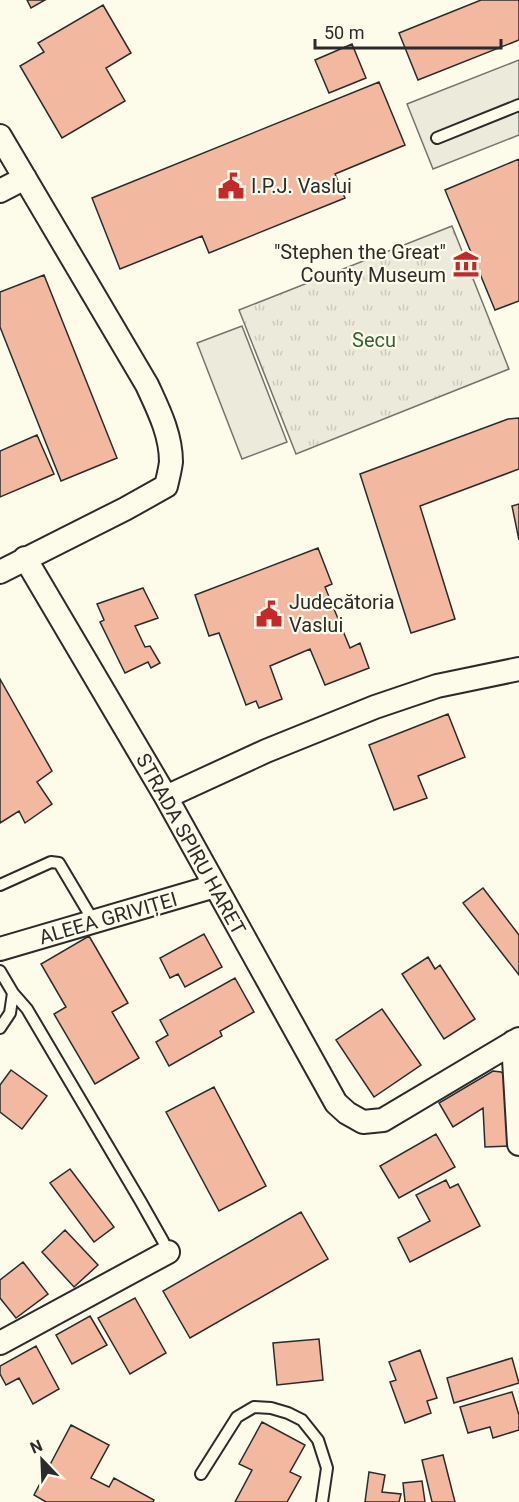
<svg xmlns="http://www.w3.org/2000/svg" width="519" height="1502" viewBox="0 0 519 1502" font-family="Roboto,sans-serif">
	<style>
		.grass { fill: url(#grass-tufts); stroke: #74746e; stroke-width: 1.5 }
		.parking { fill: #eceadb; stroke: #74746e; stroke-width: 1.5 }
		.building { fill: #f2b8a0; stroke: #2b2b2b; stroke-width: 1.5 }
		.lines { fill: none; stroke-linecap: round; stroke-linejoin: round }
		.lane-casing { stroke: #2b2b2b; stroke-width: 14 }
		.street-casing { stroke: #2b2b2b; stroke-width: 26 }
		.lane { stroke: #fdfbea; stroke-width: 10 }
		.street { stroke: #fdfbea; stroke-width: 22 }
		.labels { text-anchor: middle; stroke-width: 4.5; stroke-linejoin: round; paint-order: stroke }
		.poi-label { font-size: 20px; fill: #2b2b2b; stroke: #fdfbea; text-anchor: start }
		.park-label { font-size: 20px; fill: #34623c; stroke: #fdfbea }
		.street-label { font-size: 20px; fill: #2b2b2b; stroke: #fdfbea }
	</style>
	<defs>
		<pattern id="grass-tufts" width="24" height="20" patternUnits="userSpaceOnUse" patternTransform="scale(1.5)"><rect width="24" height="20" fill="#ecebdb"/><path d="M3 7l-1-3M5 7V3M7 7l1-3M15 17l-1-3M17 17v-4M19 17l1-3" fill="none" stroke="#cbcabc"/></pattern>
	</defs>
	<rect width="100%" height="100%" fill="#fdfbea"/>
	<path class="grass" d="M452,226L509,369L296,454L239,310Z"/>
	<path class="parking" d="M519,60V135L433,169L407,104Z
		M242,326L287,442L242,459L197,343Z"/>
	<path class="building" d="M27,0H45L31,8Z
		M481,0H519V40L418,80L399,33Z
		M103,5L131,53L106,68L125,101L62,138L20,66L44,52L38,43Z
		M352,44L366,78L329,93L315,60Z
		M379,82L405,145L335,174L345,198L209,253L202,236L120,269L92,198Z
		M519,159V301L495,310L445,190Z
		M44,275L117,458L61,481L0,327V292Z
		M519,418V469L420,506L455,619L411,633L360,474L508,419Z
		M37,435L54,474L0,497V451Z
		M519,504V540L512,506Z
		M318,548L332,584L325,587L350,648L360,643L369,668L325,685L310,649L270,666L282,699L259,708L256,701L246,705L219,633L209,636L195,595Z
		M143,588L158,618L135,626L145,647L150,646L160,663L151,668L148,662L125,673L100,622L104,620L97,604Z
		M0,679L52,771L37,782L52,804L25,823L19,811L0,823Z
		M448,714L465,757L418,776L427,798L394,810L369,745Z
		M483,888L519,935V975L463,903Z
		M204,934L222,967L185,987L178,974L170,978L160,958Z
		M89,936L128,1003L112,1012L139,1058L95,1084L54,1014L66,1007L41,964Z
		M428,957L435,969L440,965L475,1019L444,1039L402,974Z
		M235,978L254,1012L220,1031L222,1036L169,1066L156,1042L168,1035L160,1020Z
		M382,1009L421,1065L374,1097L336,1040Z
		M11,1070L47,1096L22,1129L0,1112V1085Z
		M493,1071L501,1072L508,1078L512,1146L485,1147L483,1108L453,1127L439,1103Z
		M214,1087L266,1186L219,1211L166,1112Z
		M436,1134L455,1167L399,1198L380,1166Z
		M70,1169L114,1227L94,1242L50,1183Z
		M446,1180L450,1188L458,1184L480,1226L410,1262L398,1238L430,1221L416,1195Z
		M301,1212L328,1259L190,1338L163,1291Z
		M65,1230L98,1265L74,1287L42,1252Z
		M23,1262L48,1294L16,1318L0,1298V1280Z
		M135,1298L166,1353L130,1374L98,1318Z
		M90,1316L107,1345L72,1364L56,1335Z
		M319,1339L323,1380L277,1385L273,1343Z
		M36,1346L59,1389L33,1404L19,1378L6,1385L0,1374V1366Z
		M420,1350L437,1398L427,1401L431,1413L405,1423L390,1382L396,1380L389,1362Z
		M512,1358L519,1383L454,1403L447,1378Z
		M512,1392L519,1415V1430L493,1438L490,1427L468,1433L460,1407Z
		M262,1422L305,1445L290,1472L301,1477L287,1502H235L252,1470L239,1464Z
		M71,1425L109,1445L91,1478L109,1487L114,1478L154,1500L153,1502H46L34,1495Z
		M443,1455L455,1502H432L422,1460Z
		M369,1472L385,1475L382,1492L401,1494L399,1502H365Z
		M422,1481L425,1502H405L403,1483Z"/>
	<g class="lines">
		<g class="lane-casing">
			<path id="lane" d="M437,138L519,105
				M0,885L51,862L59,863L94,922
				M0,971L13,993L10,1013L0,1028
				M13,993L27,1009L141,1202L163,1241L168,1252
				M201,1474L237,1417L254,1407L271,1408L288,1413L302,1420L318,1440L327,1468L322,1502"/>
		</g>
		<g class="street-casing">
			<path id="street" d="M0,136L147,385C158,409 171,434 171,462C170,470 168,478 166,486L125,509L0,572
				M0,191L25,178
				M25,558L166,797L336,1103L347,1113L363,1122L383,1120L519,1039
				M166,797L266,751L375,707L437,686L519,669
				M0,949L215,886
				M513,1042L519,1144
				M0,1343L168,1252"/>
		</g>
		<use href="#lane" class="lane"/>
		<use href="#street" class="street"/>
	</g>
	<defs>
		<g id="civic-bare" transform="scale(2.07)"><path d="M-.6-6.5H3V-4.5H.6V-3L4-1V1h2V6H-6V1h2V-1L-.6-3ZM-1.2 2.5V6h2.4V2.5Z" fill="#c62828" stroke="#fdfbea" stroke-width="2.5" paint-order="stroke"/></g>
		<g id="museum-bare" transform="scale(2.07)"><path d="M0-6L6-3V-2H-6V-3ZM-5-1h2V3h-2ZM-1-1h2V3h-2ZM3-1h2V3H3ZM-6 4H6V6H-6Z" fill="#c62828" stroke="#fdfbea" stroke-width="2.5" paint-order="stroke"/></g>
	</defs>
	<g fill-rule="evenodd">
		<use href="#civic-bare" x="231" y="186"/>
		<use href="#museum-bare" x="466" y="264"/>
		<use href="#civic-bare" x="269" y="614"/>
	</g>
	<g class="labels">
		<g class="poi-label">
			<text x="251" y="193">I.P.J. Vaslui</text>
			<text x="446" y="259" text-anchor="end">"Stephen the Great"<tspan x="446" dy="23">County Museum</tspan></text>
			<text x="289" y="609">Judecătoria<tspan x="289" dy="23">Vaslui</tspan></text>
		</g>
		<g class="park-label">
			<text x="374" y="347">Secu</text>
		</g>
		<g class="street-label">
			<text transform="translate(191 844) rotate(61)" y="7">STRADA SPIRU HARET</text>
			<text transform="translate(108 918) rotate(-16)" y="7">ALEEA GRIVIȚEI</text>
		</g>
	</g>
	<g transform="translate(42 1460) rotate(337)" stroke="#fdfbea" stroke-width="4.5" paint-order="stroke">
	<path d="M0-4.5L10 22L0 15L-10 22Z" fill="#2b2b2b"/>
	<text y="-9" font-size="16" font-weight="bold" text-anchor="middle" fill="#2b2b2b">N</text>
	</g>
	<path d="M315 39v9h186v-9" fill="none" stroke="#2b2b2b" stroke-width="3"/>
	<text x="324" y="39" font-size="18" fill="#2b2b2b" stroke="#fdfbea" stroke-width="4.5" paint-order="stroke">50 m</text>
</svg>
